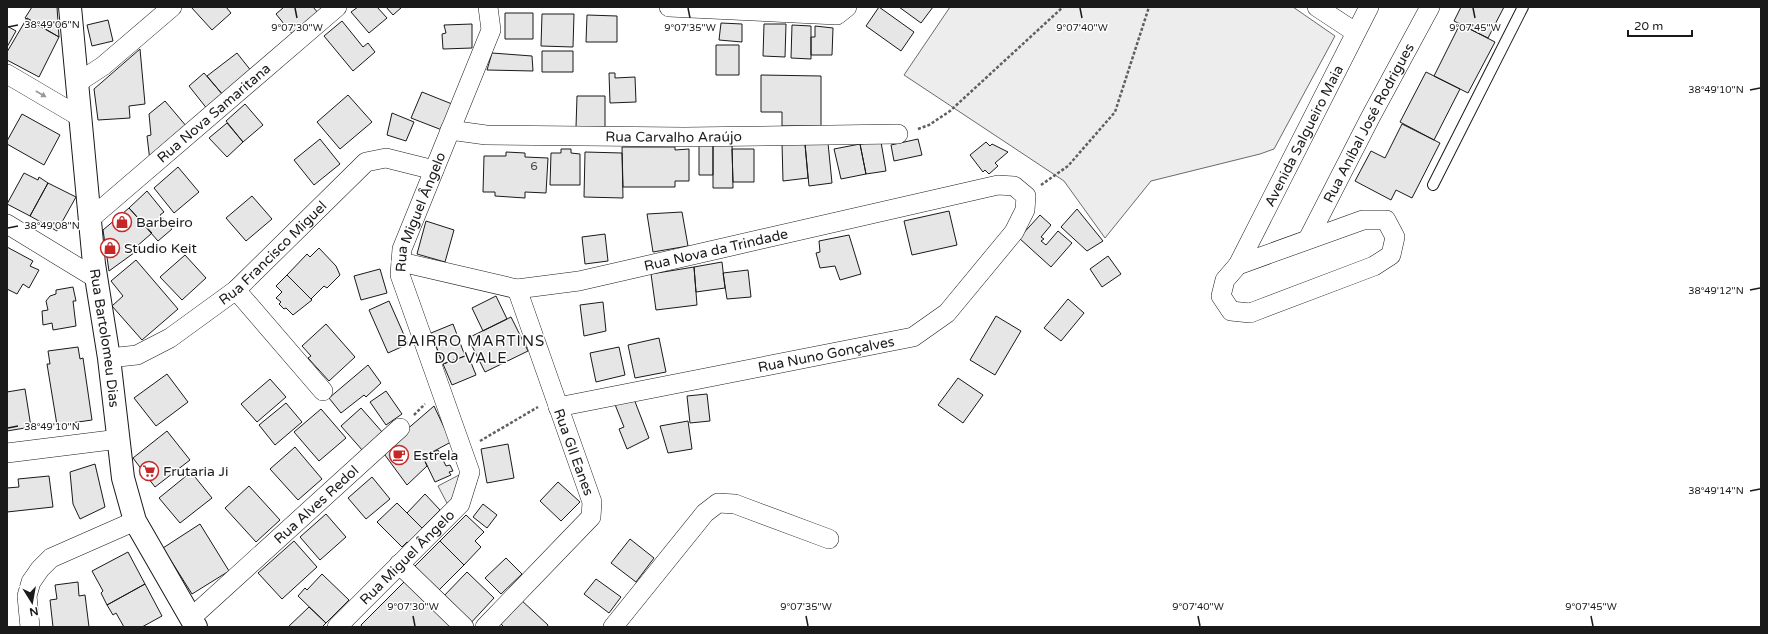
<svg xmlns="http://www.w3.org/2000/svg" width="1768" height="634" viewBox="0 0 1768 634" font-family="'Varela Round',sans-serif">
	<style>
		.built { fill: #ededed; stroke: #6a6a6a }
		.building { fill: #e6e6e6; stroke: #1a1a1a }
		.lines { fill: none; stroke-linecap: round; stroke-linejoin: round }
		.lane-casing { stroke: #1a1a1a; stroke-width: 12 }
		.street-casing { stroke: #1a1a1a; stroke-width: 20 }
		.secondary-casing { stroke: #1a1a1a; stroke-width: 24 }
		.path { stroke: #5f5f5f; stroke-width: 2.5; stroke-dasharray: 3 2; stroke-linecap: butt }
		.lane { stroke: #fff; stroke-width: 10 }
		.street { stroke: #fff; stroke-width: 19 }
		.secondary { stroke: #fff; stroke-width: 22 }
		.oneway { fill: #989898 }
		.ticks { fill: none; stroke: #1a1a1a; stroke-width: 1.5 }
		.labels { text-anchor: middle; stroke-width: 3; stroke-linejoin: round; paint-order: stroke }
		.number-label { font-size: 12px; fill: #4d4d4d }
		.street-label { font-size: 14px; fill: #1a1a1a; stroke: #fff }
		.poi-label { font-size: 14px; fill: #1a1a1a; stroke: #fff; text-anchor: start }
		.neighbourhood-label { font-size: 15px; letter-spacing: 1px; fill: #1a1a1a; stroke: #fff }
		.ticks-label { font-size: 10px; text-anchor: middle; fill: #1a1a1a; stroke: #fff; stroke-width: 3; stroke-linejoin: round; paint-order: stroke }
	</style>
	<rect width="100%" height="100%" fill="#fff"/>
	<path class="built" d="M950,7H1293L1335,36L1274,149L1260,154L1151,181L1105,238L1064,181L904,75Z
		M459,475L455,493L448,505L438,486Z"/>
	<path class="building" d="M32,7H57L59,37L25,18Z
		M191,7H226L231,13L212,30Z
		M284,7H313L319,14L293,35L276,14Z
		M358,7H377L387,18L369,33L351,12Z
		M386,7H402L393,15Z
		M879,7L914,32L901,51L866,26Z
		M899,7H933L921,23Z
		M1461,7H1504L1488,38L1454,21Z
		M505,13H533V39H505Z
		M542,14H574L573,47L541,46Z
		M587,15L617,16V42H586Z
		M27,18L59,37L39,77L7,60V52Z
		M108,20L113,41L92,46L87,25Z
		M342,21L363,47L368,43L375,52L353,71L324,36Z
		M721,23L742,24V42L719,40Z
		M472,24V48L443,49L442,34L446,33L444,25Z
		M764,24H786L785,57L763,56Z
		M1460,24L1495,42L1468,93L1434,76Z
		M792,25L811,26V59L791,58Z
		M7,26L16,31L7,47Z
		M815,26L833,28L832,55H811V37H815Z
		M716,45H739V75H716Z
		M140,49L145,104L129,106L130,118L98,120L94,89Z
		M542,51H573V72H542Z
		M237,53L252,72L223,95L207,76Z
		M492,53L532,56L533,71L487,70Z
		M1426,72L1460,89L1434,140L1400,122Z
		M204,73L223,95L208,110L189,86Z
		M609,73H615V78L635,77L636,102L610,103Z
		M761,75L821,76V126H782V112H761Z
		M422,92L452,104L442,130L411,118Z
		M348,95L372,122L340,149L317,122Z
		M577,96H605V127H576Z
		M165,101L187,127L150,161L147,136L151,135L149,114Z
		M245,104L263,125L243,142L226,121Z
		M392,113L414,122L406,141L387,135Z
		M22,114L60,135L44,165L7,144V141Z
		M227,123L243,142L227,157L209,138Z
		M1402,124L1440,143L1412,198L1396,190L1391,200L1355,181L1371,151L1385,158Z
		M320,139L340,164L314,185L294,160Z
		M918,139L922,155L894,161L891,145Z
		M881,142L886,171L866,174L860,144Z
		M986,142L990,146L992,144L1008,152L995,163L998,166L989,174L985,170L983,172L970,155Z
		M782,143L805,144L808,178L783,181Z
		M828,143L832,183L809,186L805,144Z
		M860,144L866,174L841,179L834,149Z
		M699,145H713V175H699Z
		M713,145H732L733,188H713Z
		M622,147H675V150L689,149V181H675V187H623Z
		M561,149H571V153L580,154V185H550L551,153H561Z
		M732,149H754V182H733Z
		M506,152L525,153V157L548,158L546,193L525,192V198L495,196V192H483L484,156H506Z
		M585,152L622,153L623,198L584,197Z
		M178,167L199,192L174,213L154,188Z
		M24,173L38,180L39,177L48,183L30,216L7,204Z
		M48,183L76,197L57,231L30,216Z
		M147,191L164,212L160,215L172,229L158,241L129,208Z
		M252,196L272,219L246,241L226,218Z
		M129,208L152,233L136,247L138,250L109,271L103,230Z
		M1077,209L1103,241L1087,251L1061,227Z
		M949,211L957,245L912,255L904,221Z
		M682,212L688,246L653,252L647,214Z
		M1040,215L1051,225L1041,237L1044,239L1041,241L1046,245L1058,231L1072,243L1051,267L1019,238Z
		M426,221L454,230L445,262L417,254Z
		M605,234L608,261L585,264L582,237Z
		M849,235L861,274L840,280L835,266L820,268L816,253L820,252L819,241Z
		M7,247L33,261L30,266L39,270L29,288L23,284L17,294L7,289Z
		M319,248L336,266L340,275L327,288L324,286L311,299L287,275L307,254L310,257Z
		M185,255L206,278L182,300L160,277Z
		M1108,256L1121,274L1102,287L1090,269Z
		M136,260L178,309L142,340L112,306L123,296L111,281Z
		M722,262L725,288L696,292L694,267Z
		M694,267L697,305L656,310L651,274Z
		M380,269L387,293L361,300L354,276Z
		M748,270L751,297L727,299L723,273Z
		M287,275L312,300L293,315L286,308L284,309L279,304L281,302L276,298L282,292L276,286Z
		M73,287L76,301H73L76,326L53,330L52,323L43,325L42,311L48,310L46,301L50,296L56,294V290Z
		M496,296L507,319L483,331L472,308Z
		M1068,299L1084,313L1061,341L1044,328Z
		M389,301L408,344L388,353L369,310Z
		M603,302L606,331L584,336L580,305Z
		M996,316L1021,331L995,375L970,360Z
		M511,317L528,351L485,372L468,338Z
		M326,324L355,357L329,381L308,358L311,356L302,346Z
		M453,324L465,356L443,364L431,333Z
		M659,338L666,372L635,378L628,345Z
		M78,347L80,359L83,358L92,420L57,425L47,364H50L48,351Z
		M619,347L625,375L596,382L590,353Z
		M468,355L476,375L452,385L443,364Z
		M368,365L381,383L366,397L364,395L341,413L329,398Z
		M167,374L188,402L156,426L134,398Z
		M958,378L983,395L963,423L938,405Z
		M270,379L286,397L257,422L241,404Z
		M25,389L31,427L7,431V392Z
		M386,391L402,414L386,425L370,402Z
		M707,394L710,421L690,423L687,396Z
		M634,399L649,438L627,449L619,429L624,427L614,402Z
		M286,403L302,422L275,445L259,425Z
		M434,406L451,442L423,457L427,466L407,485L382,451Z
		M361,408L383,433L363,451L341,426Z
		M321,409L346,438L319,461L294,432Z
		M688,421L692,449L668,453L660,426Z
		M167,431L190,460L155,487L133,458Z
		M508,444L514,478L487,483L481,449Z
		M295,447L322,479L298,500L270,469Z
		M438,450L446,466L450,465L453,471L449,472L451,475L435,482L423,457Z
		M95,464L105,507L80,519L73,504L70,472Z
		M191,472L212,498L180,523L159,498Z
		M49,476L53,507L7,512V488L19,487L18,479Z
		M372,477L390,499L366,519L348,498Z
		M558,482L580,502L561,521L540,501Z
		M249,486L280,520L256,542L225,508Z
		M425,494L440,510L422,528L407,513Z
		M397,503L424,530L410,544L407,542L402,547L377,522Z
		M483,504L497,515L487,528L473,517Z
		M326,514L346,537L320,560L300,537Z
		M466,515L484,532L475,541L481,547L464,565L440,541Z
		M200,524L229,571L192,594L163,548Z
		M630,539L654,558L636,582L611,563Z
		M294,541L317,567L282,599L258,573Z
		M440,541L464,565L435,594L411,570Z
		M128,552L145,584L107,605L101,593L103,591L92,571Z
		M506,558L522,574L501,594L485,578Z
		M467,572L494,598L468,626L441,599Z
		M322,574L349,600L326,623L298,596L305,588L307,590Z
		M596,579L621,597L609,613L584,594Z
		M405,581L451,627H362L361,625Z
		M78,582L79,596L85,595L89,627H53L50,600L57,599L55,585Z
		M145,584L162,616L142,627H124L116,613L113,615L107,605Z
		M520,599L548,625L547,627H504L499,622Z
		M309,607L326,623L322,627H288Z"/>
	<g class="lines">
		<g class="lane-casing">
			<path id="lane" d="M1433,185L1523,7"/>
		</g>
		<g class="street-casing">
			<g id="street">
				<path d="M669,7L837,15L847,7"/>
				<path d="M1317,7L1355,32"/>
				<path d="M7,74L80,117"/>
				<path d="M77,83L103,66L172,7"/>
				<path id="s1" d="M450,130L486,135L684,137L898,134"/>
				<path id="s2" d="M90,219L337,7"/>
				<path d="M1363,220H1386L1395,237L1391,255L1374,266L1250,313L1231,311L1221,296L1225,280L1238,265Z"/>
				<path d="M7,224L97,279"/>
				<path id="s3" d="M1308,239L1370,118L1430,7"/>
				<path id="s4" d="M401,262L517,289L579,281L998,185L1014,186L1026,196L1025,210L1014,232L947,313L913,337L558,407"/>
				<path id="s5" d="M1238,265L1369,7"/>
				<path d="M236,290L323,391"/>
				<path id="s6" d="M109,358L137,355L170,338L236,290L366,162L386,158L434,170"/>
				<path d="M7,453L119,439"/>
				<path d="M399,564L464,627"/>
				<path id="s7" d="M191,618L400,428"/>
				<path d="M30,627L27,596L31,582L40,569L51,558L135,521"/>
				<path id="s8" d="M337,627L460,504L470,472L400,275L402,249L491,30L488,7"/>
				<path d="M485,627L591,517L592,502L517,289"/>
				<path d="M613,627L705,513L718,503L735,504L829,539"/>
			</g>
		</g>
		<g class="secondary-casing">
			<g id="secondary">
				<path id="s9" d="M70,7L94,264L109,358L123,478L135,521L196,627"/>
			</g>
		</g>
		<path class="path" d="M918,129L929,125L950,111L1063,7
			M1041,185L1068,166L1115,112L1149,7
			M414,415L425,404
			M480,441L538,407"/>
		<use href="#lane" class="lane"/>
		<use href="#street" class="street"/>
		<use href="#secondary" class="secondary"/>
	</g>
	<defs><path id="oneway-solid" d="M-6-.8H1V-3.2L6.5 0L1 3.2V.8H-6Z"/></defs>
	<use class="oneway" href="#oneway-solid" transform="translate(41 94) rotate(30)"/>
	<path class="ticks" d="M295,8L297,18M688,8L690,18M1080,8L1082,18M1473,8L1475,18M8,27L18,25M1750,90L1760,88M8,228L18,226M1750,290L1760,288M8,428L18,426M1750,491L1760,489M413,616L415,626M806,616L808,626M1198,616L1200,626M1591,616L1593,626"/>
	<defs>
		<g id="shop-ring" transform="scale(1)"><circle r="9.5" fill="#fff" stroke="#c62828" stroke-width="1.5"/><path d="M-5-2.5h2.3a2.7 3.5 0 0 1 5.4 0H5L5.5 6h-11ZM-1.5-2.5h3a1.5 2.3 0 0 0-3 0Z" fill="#c62828"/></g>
		<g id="cafe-ring" transform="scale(1)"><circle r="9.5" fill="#fff" stroke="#c62828" stroke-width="1.5"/><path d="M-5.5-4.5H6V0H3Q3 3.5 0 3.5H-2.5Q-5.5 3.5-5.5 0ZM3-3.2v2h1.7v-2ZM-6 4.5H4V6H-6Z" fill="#c62828"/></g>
		<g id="supermarket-ring" transform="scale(1)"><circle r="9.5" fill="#fff" stroke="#c62828" stroke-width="1.5"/><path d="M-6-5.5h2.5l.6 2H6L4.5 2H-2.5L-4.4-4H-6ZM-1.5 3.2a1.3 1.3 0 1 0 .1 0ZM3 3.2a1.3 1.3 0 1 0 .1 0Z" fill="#c62828"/></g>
	</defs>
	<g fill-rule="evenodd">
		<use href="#shop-ring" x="122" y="222"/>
		<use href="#shop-ring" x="110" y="248"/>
		<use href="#cafe-ring" x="399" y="455"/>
		<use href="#supermarket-ring" x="149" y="471"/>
	</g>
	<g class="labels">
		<g class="number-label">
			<text x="534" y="170">6</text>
		</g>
		<g class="street-label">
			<text dy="5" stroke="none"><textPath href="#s2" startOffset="163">Rua Nova Samaritana</textPath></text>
			<text dy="5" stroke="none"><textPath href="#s3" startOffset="131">Rua Aníbal José Rodrigues</textPath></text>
			<text dy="5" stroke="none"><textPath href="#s1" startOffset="224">Rua Carvalho Araújo</textPath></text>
			<text dy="5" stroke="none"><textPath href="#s5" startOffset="145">Avenida Salgueiro Maia</textPath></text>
			<text dy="5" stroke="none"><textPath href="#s8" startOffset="483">Rua Miguel Ângelo</textPath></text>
			<text dy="5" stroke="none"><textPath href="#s4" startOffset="322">Rua Nova da Trindade</textPath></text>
			<text dy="5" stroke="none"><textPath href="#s6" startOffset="199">Rua Francisco Miguel</textPath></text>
			<text dy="5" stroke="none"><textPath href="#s9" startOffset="333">Rua Bartolomeu Dias</textPath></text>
			<text transform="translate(826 354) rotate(-11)" y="5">Rua Nuno Gonçalves</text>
			<text transform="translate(574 452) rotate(70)" y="5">Rua GIl Eanes</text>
			<text dy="5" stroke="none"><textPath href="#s7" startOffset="169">Rua Alves Redol</textPath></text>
			<text dy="5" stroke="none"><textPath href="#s8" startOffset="99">Rua Miguel Ângelo</textPath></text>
		</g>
		<g class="poi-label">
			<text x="136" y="227">Barbeiro</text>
			<text x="124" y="253">Studio Keit</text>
			<text x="413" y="460">Estrela</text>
			<text x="163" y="476">Frutaria Ji</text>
		</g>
		<g class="neighbourhood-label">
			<text x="471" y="346">BAIRRO MARTINS<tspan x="471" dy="17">DO VALE</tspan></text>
		</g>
	</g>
	<g class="ticks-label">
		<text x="52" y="28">38°49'06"N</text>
		<text x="297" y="31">9°07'30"W</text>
		<text x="690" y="31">9°07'35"W</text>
		<text x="1082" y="31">9°07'40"W</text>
		<text x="1475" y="31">9°07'45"W</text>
		<text x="1716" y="93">38°49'10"N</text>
		<text x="52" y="229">38°49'08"N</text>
		<text x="1716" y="294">38°49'12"N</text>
		<text x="52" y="430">38°49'10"N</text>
		<text x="1716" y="494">38°49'14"N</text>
		<text x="413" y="610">9°07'30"W</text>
		<text x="806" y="610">9°07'35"W</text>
		<text x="1198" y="610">9°07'40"W</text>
		<text x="1591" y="610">9°07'45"W</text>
	</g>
	<rect width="1768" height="634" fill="none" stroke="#1a1a1a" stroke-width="16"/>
	<g transform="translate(32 602) rotate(169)" stroke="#ffffff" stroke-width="3" paint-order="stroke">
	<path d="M0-3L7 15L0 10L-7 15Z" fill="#1a1a1a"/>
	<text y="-6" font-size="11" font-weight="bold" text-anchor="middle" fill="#1a1a1a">N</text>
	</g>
	<path d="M1628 30v6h64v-6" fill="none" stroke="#1a1a1a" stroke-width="2"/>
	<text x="1634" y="30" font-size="12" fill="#1a1a1a" stroke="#ffffff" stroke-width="3" paint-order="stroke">20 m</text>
</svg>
